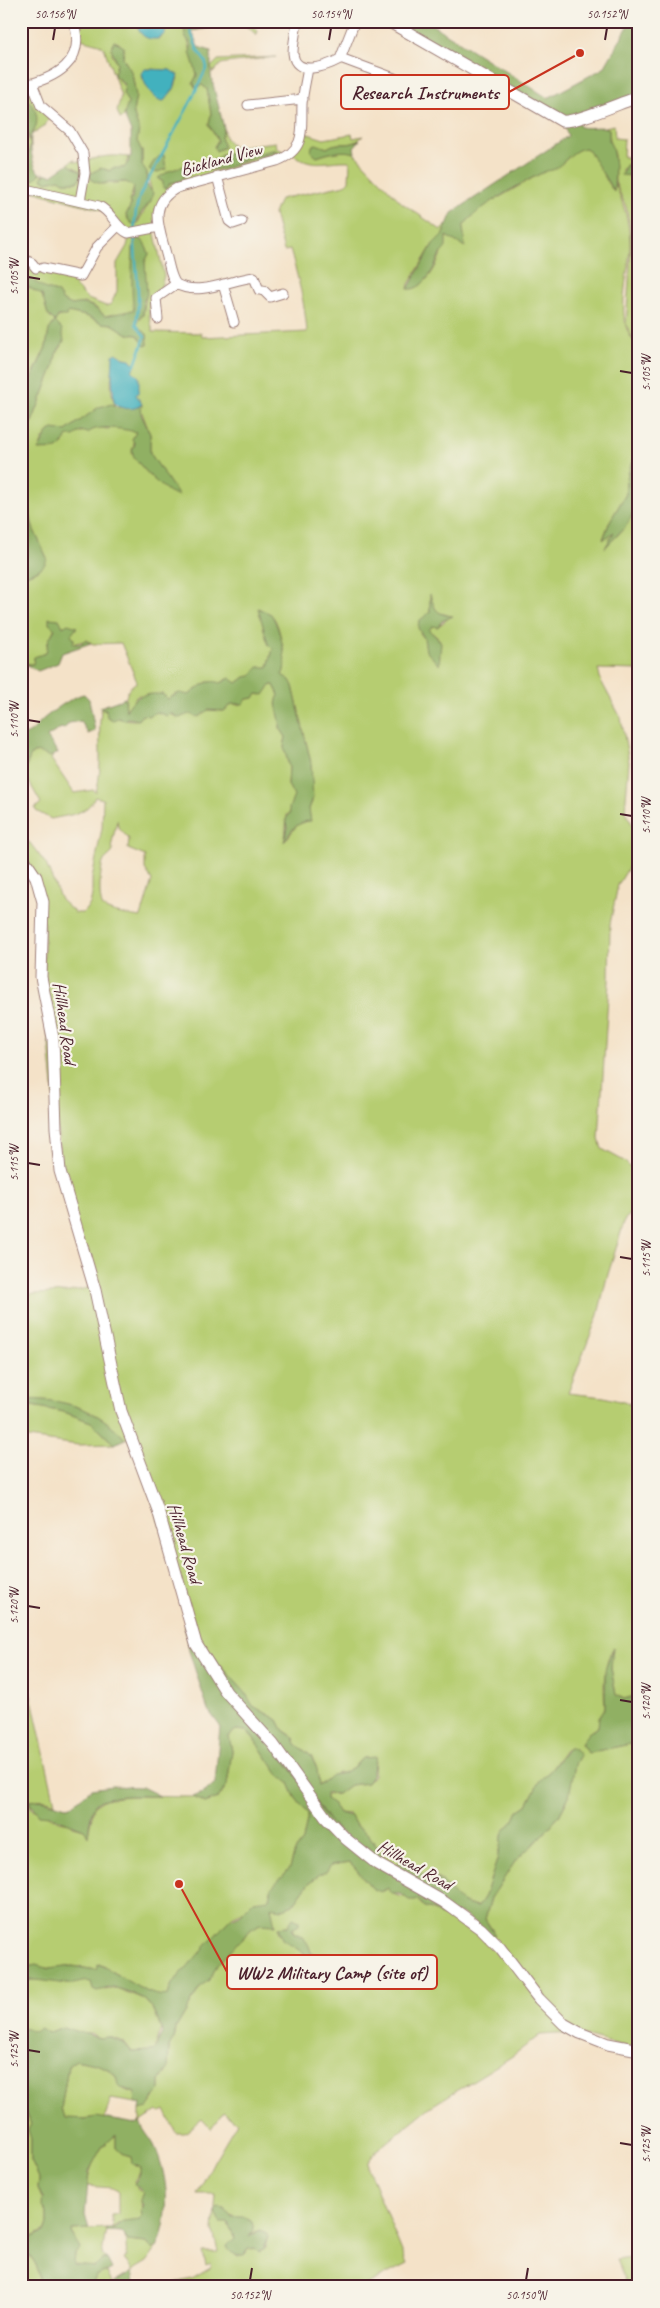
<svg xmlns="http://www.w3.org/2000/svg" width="660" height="2308" viewBox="0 0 660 2308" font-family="Caveat,sans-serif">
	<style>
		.green { fill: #b6cd71; stroke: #80764e; fill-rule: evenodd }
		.forest { fill: #90b063; stroke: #6d6847 }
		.water { fill: #42b1be; stroke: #466874 }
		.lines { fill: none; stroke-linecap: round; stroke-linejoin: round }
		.stream { stroke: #42b1be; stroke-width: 2.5 }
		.minor-casing { stroke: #9f807a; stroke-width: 11 }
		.tertiary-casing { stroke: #9f807a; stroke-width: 13 }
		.minor { stroke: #fff; stroke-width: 9 }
		.tertiary { stroke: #fff; stroke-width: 11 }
		.ticks { fill: none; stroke: #4a1f2b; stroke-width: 2 }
		.labels { text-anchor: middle; stroke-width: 4.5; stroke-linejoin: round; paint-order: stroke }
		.street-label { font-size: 18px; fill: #4a1f2b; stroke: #f7f3e8 }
		.leader { fill: none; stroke: #c8321e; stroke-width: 2 }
		.callout-dot { fill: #c8321e; stroke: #f7f3e8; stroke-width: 2 }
		.callout { fill: #f7f3e8; stroke: #c8321e; stroke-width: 2 }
		.callout-label { font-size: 19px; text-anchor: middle; font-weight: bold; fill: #4a1f2b }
		.neatline { fill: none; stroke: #4a1f2b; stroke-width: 2 }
		.ticks-label { font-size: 12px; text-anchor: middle; fill: #4a1f2b }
	</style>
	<rect width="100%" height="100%" fill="#f7f3e8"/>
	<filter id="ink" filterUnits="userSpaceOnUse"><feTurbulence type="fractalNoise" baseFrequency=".02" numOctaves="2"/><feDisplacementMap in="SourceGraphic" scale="10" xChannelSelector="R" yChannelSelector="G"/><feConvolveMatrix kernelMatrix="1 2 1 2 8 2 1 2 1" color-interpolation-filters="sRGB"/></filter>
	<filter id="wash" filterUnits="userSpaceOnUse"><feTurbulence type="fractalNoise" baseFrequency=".0096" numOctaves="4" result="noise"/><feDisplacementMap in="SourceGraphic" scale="20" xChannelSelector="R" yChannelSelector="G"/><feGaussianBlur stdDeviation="1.12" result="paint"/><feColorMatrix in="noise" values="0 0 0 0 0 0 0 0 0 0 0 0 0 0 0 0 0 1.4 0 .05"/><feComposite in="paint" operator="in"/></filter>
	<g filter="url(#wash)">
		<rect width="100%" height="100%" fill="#f4e2c8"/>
		<path class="green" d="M74,21H101L106,24L111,21H135C140,36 145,37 159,39L165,33V21H183L197,75L193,83L195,87L202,85L207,89L211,114L209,125L218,141L214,146L218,150L223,148L221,137L224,128L225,137L233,147L276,142L277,148L283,151L285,157L168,193L154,229L164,276L161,287L151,298L149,305V315L153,332L201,333L202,337L307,332C305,304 298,277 290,250L284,251L274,214L280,199L345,185L349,181L350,161C323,160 316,169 290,153L302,132L324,139L352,134L353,138L363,136C350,150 340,139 327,148L315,144L317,157C327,153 341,150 353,152L402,203L441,230L447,224L443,234L433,244L409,284L408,289C431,288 442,254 446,236L465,246L463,227L471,216L486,205L543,172L560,165L573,153L583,147C597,152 603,181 614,191L615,184C624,204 629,221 630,243C630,274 611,325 639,346V451L632,461L626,482V494L610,521L603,539L615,532L607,545C623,533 629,519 639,502V670L598,669L601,681L621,718L629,762L625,811L639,837V846L634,858L618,885L610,924L609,981L599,1139L602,1149L624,1161L639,1176V1201L634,1211L625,1219L606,1281L598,1315L568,1393L604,1397L639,1406V1695L624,1699L616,1695L611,1668L612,1649C604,1667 603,1686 605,1705C606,1706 599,1723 598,1727L591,1731L581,1744L588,1753L639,1742V1983L636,2027L639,2030V2050L573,2033L540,2035L511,2057L430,2107L377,2150L368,2162V2168L407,2264L361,2287H170L175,2285V2283L192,2279L212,2267L211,2264L206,2266L203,2252H218L213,2231L216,2194H197L214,2161L237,2122L223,2112L211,2129L202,2119L185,2133H176L165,2110L159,2113L157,2111L140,2122V2110L150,2105L160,2088V2080L167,2073L169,2047L175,2036L176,2028L202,1984L210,1979L217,1965L237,1942L242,1940L248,1931L260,1924H274L271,1907L283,1909L293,1905L308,1884L331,1865L350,1862L373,1889L384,1891L388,1888L395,1895L418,1900L422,1905L448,1917L493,1931L485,1919L491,1898L516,1860L541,1837L559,1816L567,1801L575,1764L580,1755L574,1748L565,1750L551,1770L540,1780L527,1805L518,1811L514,1820L503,1832L497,1860L485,1896L478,1907C453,1902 459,1898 444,1883C435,1875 428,1877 419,1874C410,1871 414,1866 400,1862L394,1866L388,1863L368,1834L356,1826L349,1814L339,1813L333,1804L327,1801L325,1795L338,1794L350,1785L367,1783L374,1775L375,1758L361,1759L355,1766L343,1773H338L319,1786L316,1766L311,1756L296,1744L294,1737L283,1730L278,1720L253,1706L239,1686L222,1667L200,1639L128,1430L62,1179L44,992V924L21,841V837L30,843L46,864L61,900L75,913H83L90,904L92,895V878L102,828L103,799L95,797C87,815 68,815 51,819L36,811L35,808L41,803L21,768H24L31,754L39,752L53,757L51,759L74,793L93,790L96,792C104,765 97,737 101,709C109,709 111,716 119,718C122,719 131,720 134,720C139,720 137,718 141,716C151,710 169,712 179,718L189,713L202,715L208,710L224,711L232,704L239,705L247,699L254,698L257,694L261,695L271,685H274L279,695L276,704L281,719L280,728L286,737L284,747L289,767L288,785L294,796L290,813L287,815L285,841L297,825L310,820L309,809L312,802L311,763L293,686L282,675C288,667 280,624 273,617C270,614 263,611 259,609L268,643L273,649L268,667L256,670L251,677H245L237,683L227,679L221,683L207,682L189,695L176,694L168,699L162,694L143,697L139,695L136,697L126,711C125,700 125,688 137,682L121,643L93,644L87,640L73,644L74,639L70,635L77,627L61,626L59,619L48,642L46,653L39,656L34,664H25L21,660V577L39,570L47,558L33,528L24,494L21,492V450L54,366L56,354L62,346L58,325L55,322L49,330L46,347L28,385L21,413V283L42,295L50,318L55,319L68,312L86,316L102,323L112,324L128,334L138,335L145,346L148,345L147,334L137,327V322L143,315L146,297L145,262L149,253L143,242L135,239L133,246L134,311L105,316L95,307L84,303L72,305L64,302L57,292L46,289L32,280L21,277V264L32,267L36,274L42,272L77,280L75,286L88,299L106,306L111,304L117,291V263L127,246L130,233L109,212L21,188V184L35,179L40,173L45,175L41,177L47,182L59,179L64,182H77L81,177V171L68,164L74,159L75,162C97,160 103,153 128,157L126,167L110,171L105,169L93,172L90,176L92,180L101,184L127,182L134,187L129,202L131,205L126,215L129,221L137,224L153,196L147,174L142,165V151L136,141L139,130L133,112L136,96L132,73L123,58L124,49L119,43L114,41L112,54L117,63L114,75L126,88L123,91L128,103L124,117L120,119L117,111L121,96L104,48L99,44L77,38ZM148,69L170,70L178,78L174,89L151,93L142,77L144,71ZM273,150H276L275,154C250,155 221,176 199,169L200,165L218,159L222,154L238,152L246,155L250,152L260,153ZM187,166L190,172C179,181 172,188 158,179L179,167ZM118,354L124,358L130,359L135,365L132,370C141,379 139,387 136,397L150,434V453L177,494C158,484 144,472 132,454L136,432L119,427L107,429L98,427L68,436L62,445L53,450L39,449L43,439L57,430L66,431L99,407L115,405C109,390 110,368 118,354ZM430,597L437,612L451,616L440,625L432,626L429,630L440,640L439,664L430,655L424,638L420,633L430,612ZM117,820L118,827L129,839L128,849L145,856V869L152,880L141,917C133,916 108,913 103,907C98,900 100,871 103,863C105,857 111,856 113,851L112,843ZM290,1922L294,1927L293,1932C303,1935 309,1943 311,1953C320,1953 326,1961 328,1970L318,1968L311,1964L305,1954L279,1934L278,1927L288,1926ZM230,2215L252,2222L251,2231L248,2237L257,2231L268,2236L265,2248L248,2249L246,2253L238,2256L227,2247L235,2238L229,2225L225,2222Z
			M206,21H247L258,31L256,36C243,13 221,34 206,21Z
			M276,57L226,63L221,64L213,73L211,67L218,60Z
			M21,73L26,85L32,84L52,115L45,124L46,125L31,135C41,121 36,109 26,98V93L21,91Z
			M614,125L615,138L624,139L623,157L639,158V165L633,164L622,169V174L633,176L639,167V344L632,338L626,324L631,249L630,226L626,207L615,182L614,155L609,141V129L605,127Z
			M21,128L26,132L31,146L23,161H21Z
			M93,1287L130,1437L125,1439C97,1407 63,1399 21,1400V1295L69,1292Z
			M21,1404L64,1412L91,1422L114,1444L78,1445L21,1437Z
			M21,1649L55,1803C48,1799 37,1798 29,1802L32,1809L59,1821L70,1823L73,1826L84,1829L88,1835L94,1806L105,1799L128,1796L193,1797L205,1803L218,1798L227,1785L232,1751L229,1736L236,1730L246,1731L252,1736L276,1771L289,1783L295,1797L308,1814L303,1841L295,1851L290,1868L271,1890L269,1899L232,1917L172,1984L168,1995C148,2001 117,1971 99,1964L96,1970L72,1966L53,1969L33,1966L21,1968V1802L25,1800L21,1794Z
			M27,1980H50L67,1984L85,1980L91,1982L93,1986L105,1990L116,1988L144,1999L154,2011L161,2028L155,2050L153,2051L132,2052L126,2044L118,2040L109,2037L99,2038L92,2034H81L63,2027L48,2033L44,2030L34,2032L21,2027V1981Z
			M76,2060C87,2063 101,2063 110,2071C124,2082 112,2088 135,2093L136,2103L111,2099L104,2119C92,2116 79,2121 66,2118L61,2109L68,2066Z
			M21,2099L24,2110L31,2124V2161L39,2178L38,2188L47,2213V2224L44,2231L30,2238L26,2248L22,2249Z
			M116,2135V2148L124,2155L131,2157L135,2166H138L141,2171L134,2181L138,2190L143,2192L141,2198L142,2217L139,2220L121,2222L112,2228V2215L118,2214V2191L112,2188L87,2186C90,2165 98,2147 116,2135Z
			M106,2228L102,2255L107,2259L102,2260L95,2267L76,2266L74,2265L75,2254L80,2249L73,2236L72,2230Z
			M125,2237L128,2241L146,2243L152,2249L157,2248L147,2262L132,2271L124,2258L127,2256Z
			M27,2255C37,2260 41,2276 38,2287H21V2256Z
			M639,2257V2272L634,2273L637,2287H628L616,2260Z
			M107,2272L112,2283L105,2287H91L96,2277Z"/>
		<path class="forest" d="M183,21C197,21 208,22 220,26L192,31L198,47L211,51V76L224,128L221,137L224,147L216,151L214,147L218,141L209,125L211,114L207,89L202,85L196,88L193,83L197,75L190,52L191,45L185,36Z
			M388,21H426L548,98L604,68L631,21H639V97L577,120L580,127C589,129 601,125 609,129V141L612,147L615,165L614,192L589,151L586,148C574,148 564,163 555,169C551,171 548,170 544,172C525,181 472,210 463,227L465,247L446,236V247C444,251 440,253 439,256C435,268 423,291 408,289L433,244L443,234L452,213L568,136L562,122Z
			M114,41L124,47L123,58L132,73L136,96L133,112L139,130L137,141L142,151V165L147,172L146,183L153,193L151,201L142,212L135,226L129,221L126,215L131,205L129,200L132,199L134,187L126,182H109L103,184L93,181L90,176L91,173L101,168L110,171L112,168H124L129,161L128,157H131V132L124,115L128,103L123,93L125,85L114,75L117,63L111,48Z
			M21,91L25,92L26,98C34,106 39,114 36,126C35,130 32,132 31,136C30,149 32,165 40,174L35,179L21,184V161C32,156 34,133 21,128Z
			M360,140L354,147L355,153C343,149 328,153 317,157L311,152L312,146L316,144L327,148C338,140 347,148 360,140Z
			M273,150L280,152L241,161L225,169H199L202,163C218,161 229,146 246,155L250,151L260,153Z
			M161,155H164L166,169L155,173L149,169L154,161Z
			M68,164L81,172V176L77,182H64L59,179L47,182L41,178L45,175L43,173L52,175Z
			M633,164L639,165L636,174L633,176L621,175L626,165Z
			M184,166H189L190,175L184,176L181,181L170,183L167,188H163V182L158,178L169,171Z
			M139,238L144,242L149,254L145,262L147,295L144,300L143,315L137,320V325L147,334L148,345L145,346L138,335L128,334L112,324L102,323L86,316L68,312L66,316H58L55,322L62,329L64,341L56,354L54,366L21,450V413L28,387L46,347L49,330L55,321L48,315L42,295L21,283V277L32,280L46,289L57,292L63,301L72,305C86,301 95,307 105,316L134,310C131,299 131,251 135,239Z
			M112,404L118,407H139L142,404L141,414L150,434V453L179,496L169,492L153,479L134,458L132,450L135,444L132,439L136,432C123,429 97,424 88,433L81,431L74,436H68L58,449L38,450L49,431L53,429L66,431L99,407Z
			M639,451V502L627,525L605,548L614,532L603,540L610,521L626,494V482L632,461Z
			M21,492L26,496L33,528L47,558C45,571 31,572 21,577V559L26,557L27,551L21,539Z
			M430,594C434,608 436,615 453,616L442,621L438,627L432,626L429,630L441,642L439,665L426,651L424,638L418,628L419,621L430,612Z
			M258,608L271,614C279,625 290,665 282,675L290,680L293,686L311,763L313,798L309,809L311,821C297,821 291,831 284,842L287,828L286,819L290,813L289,808L294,796L288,785L289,767L284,747L286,737L280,728C282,716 272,706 279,695L274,685H271L264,695L257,694L254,698L247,699L243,704H232L224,711L208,710L199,717L189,714L179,718L171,713L167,716L157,712L149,716L142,715L138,720L128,718L124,720L118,718L113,720L107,717L106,709H101L100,707L125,698L126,711C135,694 144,694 162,694L168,699L179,693L189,695C200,687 206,678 221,683L230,678L237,683L245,677L251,676L258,667H268L273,649L268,644Z
			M49,618L59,619L63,627L68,624L77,627L71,635L74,639L73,644H80L85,640L91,643L62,653L58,663L38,671L25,664H33L34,657L46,653L49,639L55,629L49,624Z
			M84,694L89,699L95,731L88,734L81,721L69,723L64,729L61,728L47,737L58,753L50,757C32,749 32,751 26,768H21V736C32,733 33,730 40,722C47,715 74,695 84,694Z
			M21,1400C60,1397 100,1409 125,1439L114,1444L91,1422L64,1412L21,1404Z
			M187,1615C201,1674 245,1709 280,1755C307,1788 326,1824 359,1852C378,1869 402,1878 424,1890L370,1859L331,1823L273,1744L226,1692L196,1644L200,1638L222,1667L245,1692L253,1706L278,1720L283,1730L294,1738L296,1744L311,1756L317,1769L319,1786L332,1775L343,1773L355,1766L362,1758L376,1757C371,1767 377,1770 367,1783L350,1785L338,1794L326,1793V1799L333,1804L339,1813L351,1816L356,1826L368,1834L388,1863L394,1866L400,1862L408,1863C412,1866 414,1872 419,1874C425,1876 431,1874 437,1879C457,1891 449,1901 478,1907L485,1896L497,1860L503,1832L514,1820L518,1811L527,1805L540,1780L551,1770L568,1748H574L580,1755L575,1764L569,1796L559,1816L541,1837L516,1860L491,1898L485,1919L495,1935H489L460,1912V1920L442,1916L433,1909L425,1907L418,1900H409L401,1894H392L388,1888L381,1892L373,1889L350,1862L331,1865L326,1872L320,1874L308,1884L293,1905L283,1909L271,1907L275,1925L260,1924L248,1931L242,1940L237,1943L217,1965L210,1979L200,1987L176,2028L174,2039L169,2047L168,2070L160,2080V2091L154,2097L148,2108L140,2110L141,2104L136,2103L135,2093L120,2087C116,2084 118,2081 116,2077C109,2064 88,2063 76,2060L68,2066L61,2109L66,2118L88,2119L96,2117L136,2124L140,2122C143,2131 150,2137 154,2145C169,2177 171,2217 157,2248L153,2249L146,2243L128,2241L122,2232L106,2231V2228H114L123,2221L141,2219L142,2215L141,2211L143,2205L140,2200L143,2192L134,2184L140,2174V2168L132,2164L131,2157L124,2155L116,2148V2135L102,2147L89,2171L85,2215L89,2229L72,2230L73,2236L80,2248L75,2254L74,2265L95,2267L102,2260L107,2259L112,2269L96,2277L91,2287H38C41,2277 37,2263 30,2256H21V2249L26,2248L30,2238L44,2232L47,2224V2213L42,2204L43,2199L38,2188L39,2178L31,2161V2139L28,2130L31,2124L24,2110L21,2098V2027L34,2032L41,2028L48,2033L63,2027L99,2038L109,2037L125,2044L132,2052L152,2051L155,2050L162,2033L161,2028L154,2010L144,1999L129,1992L113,1987L97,1991L93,1989L91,1982C82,1980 77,1985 68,1984C52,1983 38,1978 21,1981V1968L36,1965L49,1969L72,1966L96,1970L98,1964C116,1971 149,2000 168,1995L172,1984L229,1920L240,1915L253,1901L269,1899L272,1887L290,1868L295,1851L303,1841L308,1814L295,1797L289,1783L278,1774L252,1736L246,1731L236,1730L229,1736L232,1751L227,1785L218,1798L205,1803L193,1797L205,1792L215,1783L220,1726L208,1710L189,1651L185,1628Z
			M613,1647L611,1668L616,1695L624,1699L639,1695V1742L588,1753L581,1744L588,1733L598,1727L599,1717L605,1708V1670Z
			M112,1786L142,1787L160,1796C146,1797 102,1792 94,1806C90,1815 89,1827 88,1837L84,1829L51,1816L39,1815L28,1801L43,1800L66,1807L71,1806L91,1789Z
			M293,1918L299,1921V1925L292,1929L293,1932C303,1936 309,1942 311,1953L322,1956L328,1970L315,1967L305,1954L282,1939L278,1927L288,1926Z
			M218,2207L224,2208L232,2217H244L252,2222L254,2230L249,2237L260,2230L266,2232L268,2236L263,2250L259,2252L255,2248L248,2249L244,2255C236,2256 229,2253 227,2246L235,2238L228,2223H220L215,2211Z
			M132,2272L135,2287H107Z"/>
		<path class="water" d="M135,21H165V34L157,39C143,40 139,33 135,21Z
			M145,69L170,70L178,75L174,89L164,101C153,101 143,83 142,73Z
			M116,353L124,358L130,359L136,366L132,370L139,377V391L136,395L142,404C135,411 120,410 114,402L112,377L113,355Z"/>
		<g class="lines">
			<path class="stream" d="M136,323C144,282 126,236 140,195L190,103L207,67L205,61L198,51L187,21
				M135,365L145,337L136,324"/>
		</g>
	</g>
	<g filter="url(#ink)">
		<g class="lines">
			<g class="minor-casing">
				<path id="minor" d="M297,21C296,32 293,43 293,53C295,78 327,66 340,59H343L394,78
					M340,59L355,21
					M32,83L41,106L70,131L83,153L85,173L80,201
					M21,86C55,79 88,62 73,21
					M248,105L303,99
					M217,176L229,221L233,224L242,221
					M21,188L99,206C112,212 115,227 128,233L159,227
					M21,258L32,263L36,268
					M43,268L81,276L97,247L118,226
					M223,284L234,322
					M283,293L270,297L263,290H259L254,277C229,280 199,297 176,284C170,276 169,264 166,254C160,229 147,204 177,188L277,161C307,149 301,129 302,104C303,92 306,80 308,68
					M158,319L156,298L176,284"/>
			</g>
			<g class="tertiary-casing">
				<path id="tertiary" d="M388,21L562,121C576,123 621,102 639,97
					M21,855L36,877L43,902L41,977L53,1038L56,1128L60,1171L95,1290L121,1411L158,1510L196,1644L226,1692L273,1744L326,1818L346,1839L377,1864L444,1902L481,1929L500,1948L539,1999L564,2024L580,2033L608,2044L639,2050"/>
			</g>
			<use href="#minor" class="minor"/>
			<use href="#tertiary" class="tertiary"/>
		</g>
	</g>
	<path class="ticks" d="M53,40L55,28M329,40L331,28M605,40L607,28M28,277L40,279M620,371L632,373M28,720L40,722M620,814L632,816M28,1163L40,1165M620,1257L632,1259M28,1606L40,1608M620,1700L632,1702M28,2050L40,2052M620,2143L632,2145M250,2280L252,2268M526,2280L528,2268"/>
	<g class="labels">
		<g class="street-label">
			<text transform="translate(221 159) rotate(-15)" y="6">Bickland View</text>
			<text transform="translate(65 1023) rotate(82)" y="6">Hillhead Road</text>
			<text transform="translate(185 1543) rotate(74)" y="6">Hillhead Road</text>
			<text transform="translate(415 1865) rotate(30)" y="6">Hillhead Road</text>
		</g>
	</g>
	<path class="leader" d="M580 53L509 92M179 1884L227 1972"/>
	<g class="callout-dot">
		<circle cx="580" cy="53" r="5"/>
		<circle cx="179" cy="1884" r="5"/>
	</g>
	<g class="callout">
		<rect x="341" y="75" width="168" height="34" rx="5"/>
		<rect x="227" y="1955" width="210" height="34" rx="5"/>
	</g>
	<g class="callout-label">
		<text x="425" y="99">Research Instruments</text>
		<text x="332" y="1979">WW2 Military Camp (site of)</text>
	</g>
	<rect width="660" height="2308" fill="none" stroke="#f7f3e8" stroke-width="55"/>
	<rect x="28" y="28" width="604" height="2252" class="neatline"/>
	<g class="ticks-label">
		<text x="55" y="18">50.156°N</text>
		<text x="331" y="18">50.154°N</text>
		<text x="607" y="18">50.152°N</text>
		<text transform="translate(14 277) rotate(-90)" y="4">5.105°W</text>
		<text transform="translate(646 373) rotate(-90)" y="4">5.105°W</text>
		<text transform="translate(14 720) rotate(-90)" y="4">5.110°W</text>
		<text transform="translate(646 816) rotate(-90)" y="4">5.110°W</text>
		<text transform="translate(14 1163) rotate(-90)" y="4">5.115°W</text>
		<text transform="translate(646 1259) rotate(-90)" y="4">5.115°W</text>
		<text transform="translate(14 1606) rotate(-90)" y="4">5.120°W</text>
		<text transform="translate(646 1702) rotate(-90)" y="4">5.120°W</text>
		<text transform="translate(14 2050) rotate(-90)" y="4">5.125°W</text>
		<text transform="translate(646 2145) rotate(-90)" y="4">5.125°W</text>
		<text x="250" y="2299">50.152°N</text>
		<text x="526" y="2299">50.150°N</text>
	</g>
</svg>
